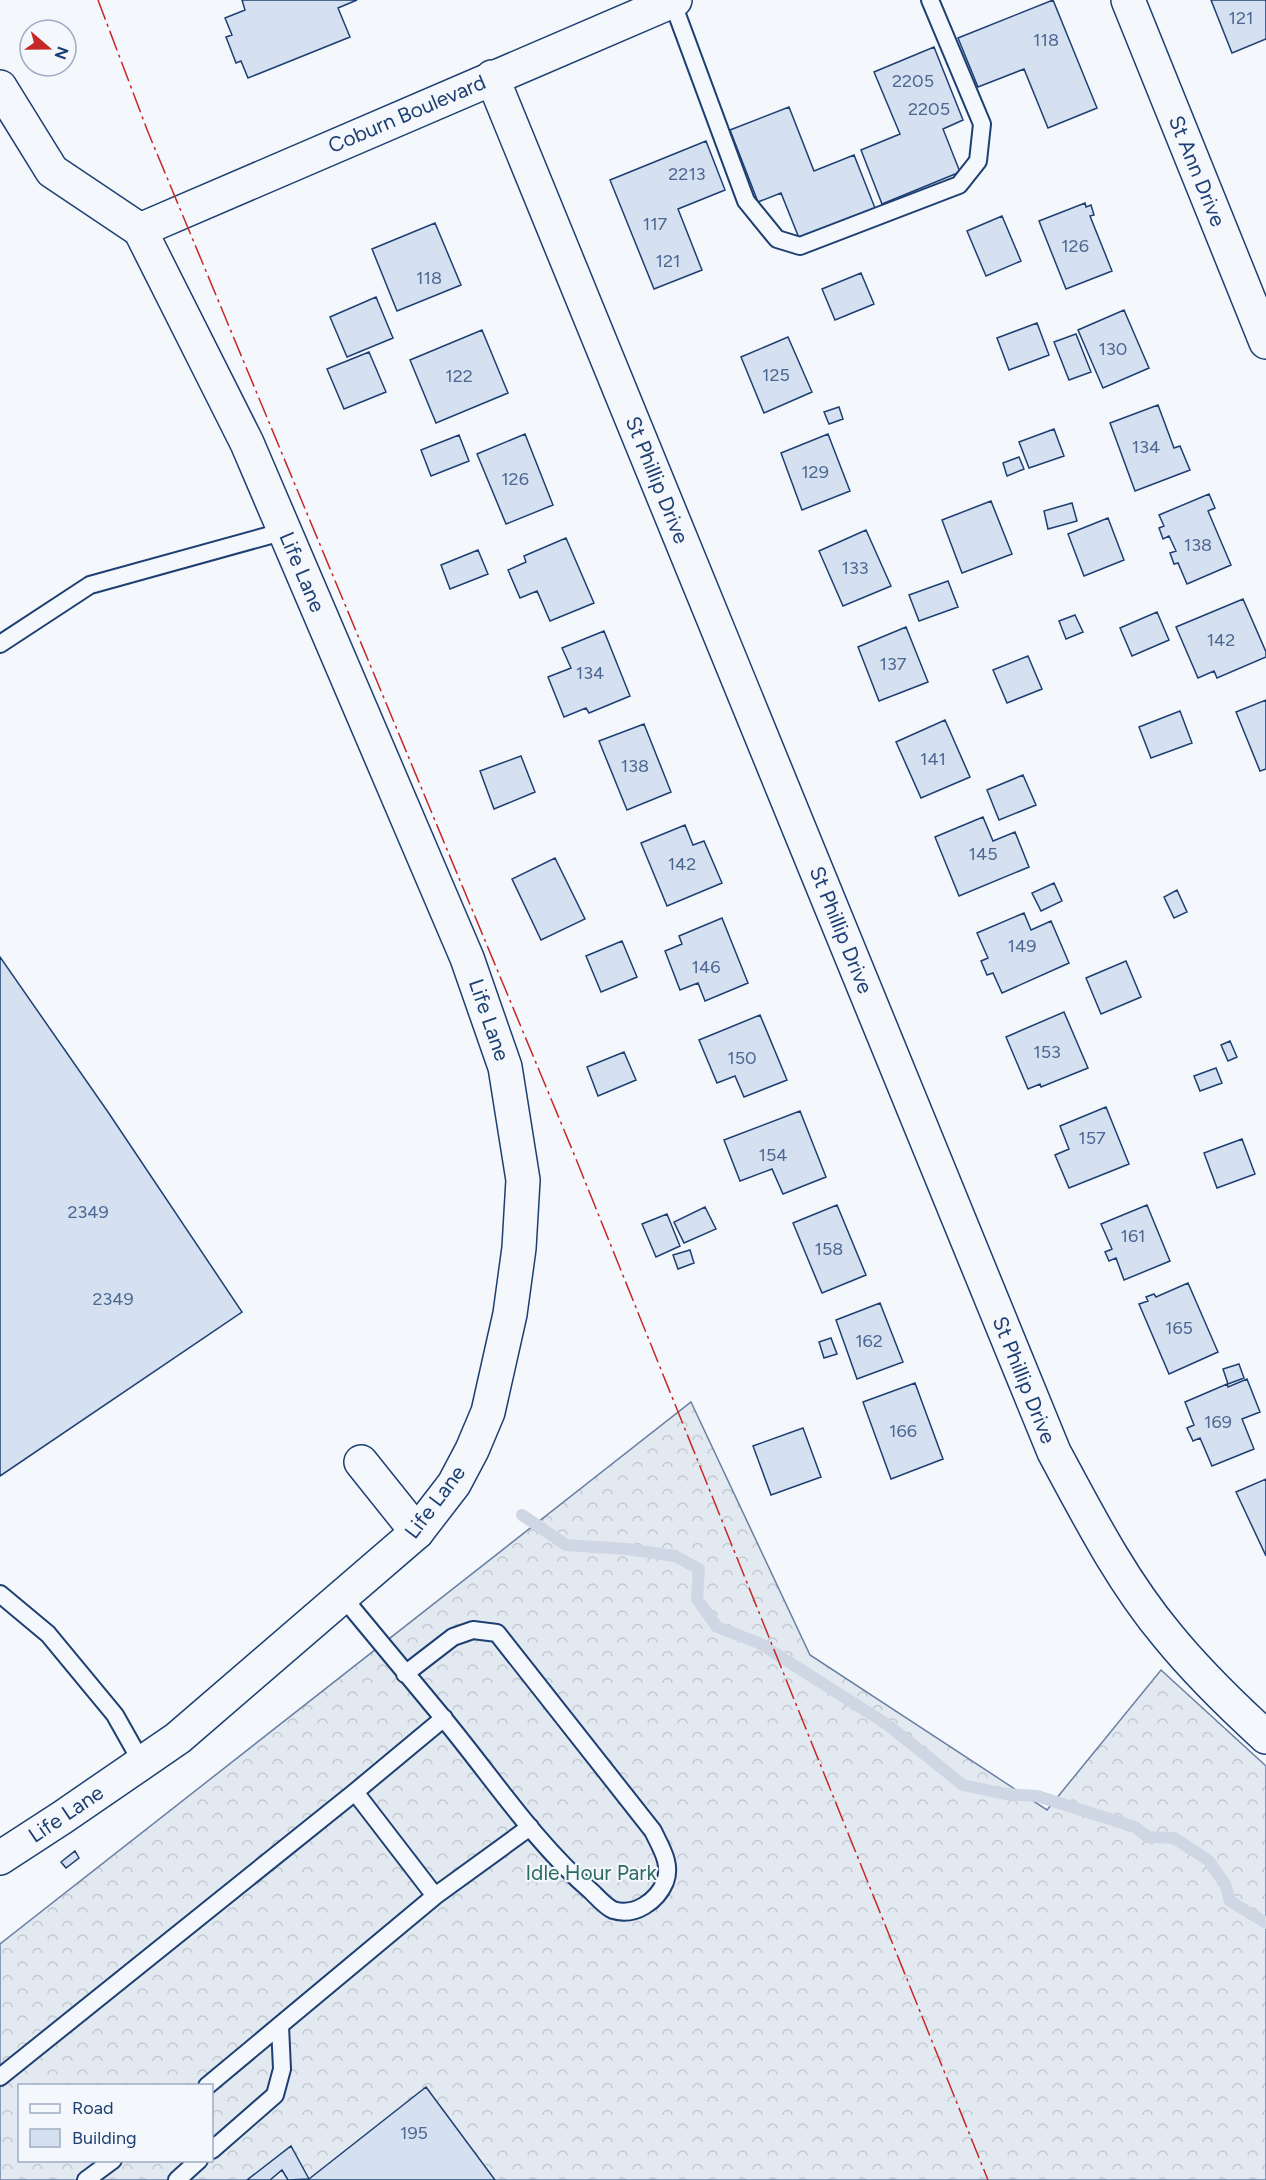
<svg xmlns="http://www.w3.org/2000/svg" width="1266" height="2180" viewBox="0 0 1266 2180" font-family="Figtree,sans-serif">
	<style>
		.forest { fill: url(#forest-crowns); stroke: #687fa3; stroke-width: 1.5; fill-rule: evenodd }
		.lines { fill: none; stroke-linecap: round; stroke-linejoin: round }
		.stream { stroke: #cfd7e4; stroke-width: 12 }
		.building { fill: #d5e0f0; stroke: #1d3f73; stroke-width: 1.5 }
		.service-casing { stroke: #1d3f73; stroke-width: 20 }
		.minor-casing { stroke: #1d3f73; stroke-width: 36 }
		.tertiary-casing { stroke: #1d3f73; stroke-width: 36 }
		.service { stroke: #f4f7fb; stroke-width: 16 }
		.minor { stroke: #f4f7fb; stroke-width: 33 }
		.tertiary { stroke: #f4f7fb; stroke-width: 33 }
		.power { stroke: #c62828; stroke-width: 1.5; stroke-dasharray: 21 4.5 3 4.5; stroke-linecap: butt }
		.labels { text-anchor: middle; stroke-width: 4.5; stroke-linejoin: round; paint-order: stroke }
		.number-label { font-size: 18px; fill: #4b6792 }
		.street-label { font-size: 21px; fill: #1d3f73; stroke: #f4f7fb }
		.park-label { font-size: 21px; fill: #2c6c60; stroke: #f4f7fb }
	</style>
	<defs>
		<pattern id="forest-crowns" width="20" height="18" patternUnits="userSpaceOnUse" patternTransform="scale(1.5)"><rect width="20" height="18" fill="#e3e9f0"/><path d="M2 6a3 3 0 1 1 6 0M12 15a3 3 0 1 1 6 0" fill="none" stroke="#c2c9d1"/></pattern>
	</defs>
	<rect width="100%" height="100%" fill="#f4f7fb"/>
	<path class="forest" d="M691,1402L810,1655L1047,1810L1161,1670L1266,1766V2180H0V1944ZM20,2086H212V2160H20Z"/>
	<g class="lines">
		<path class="stream" d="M522,1515L566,1545L627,1549L675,1556L699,1569L697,1599L717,1627L759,1643L888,1725L963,1785L1005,1794L1037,1796L1135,1827L1148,1837L1174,1838L1208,1860L1225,1884L1230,1901L1266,1923"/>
	</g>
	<path class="building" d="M242,0H357L338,8L350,37L248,78L241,61L236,63L226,37L232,35L225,18L245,10Z
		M1053,0L1097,108L1048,128L1024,69L978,87L958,38Z
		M1211,0H1266V39L1232,53Z
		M934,47L963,120L943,129L960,172L882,204L861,150L900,134L874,72Z
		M789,107L814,171L854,155L875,208L799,238L781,193L758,202L730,130Z
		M706,141L725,190L678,209L702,270L654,289L610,180Z
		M1085,203L1086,207L1091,205L1094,215L1090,216L1112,271L1066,289L1039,221Z
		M1002,216L1021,261L986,276L967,231Z
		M435,223L461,285L397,311L372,249Z
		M861,273L874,304L835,320L822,289Z
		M376,297L393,338L347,357L330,317Z
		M1124,310L1149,368L1103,388L1078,330Z
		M1037,323L1049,355L1009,370L997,338Z
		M482,330L508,393L436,423L410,360Z
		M1076,334L1091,372L1069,380L1054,342Z
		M788,337L812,392L764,413L741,357Z
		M369,352L386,392L344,409L327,369Z
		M1158,405L1174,448L1180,446L1190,470L1135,491L1110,423Z
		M839,407L843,419L829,424L824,412Z
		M1054,429L1064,456L1029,468L1019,442Z
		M525,434L553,505L506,524L477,454Z
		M828,434L850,491L802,510L781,453Z
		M459,435L469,461L431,476L421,450Z
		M1019,457L1024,469L1007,476L1003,463Z
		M1209,494L1215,508L1208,511L1231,565L1187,584L1178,563L1174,564L1170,553L1176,551L1169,536L1163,539L1159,528L1164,526L1159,515Z
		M991,501L1012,554L962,573L942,520Z
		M1072,503L1077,521L1048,529L1044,511Z
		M1108,518L1124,560L1084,576L1068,534Z
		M866,530L891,586L843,606L819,551Z
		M566,538L594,603L550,621L537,591L520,598L508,570L526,562L524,556Z
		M478,550L488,574L450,589L441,565Z
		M948,581L958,607L919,621L909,595Z
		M1243,599L1266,652V657L1217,678L1214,671L1198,678L1176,627Z
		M1157,612L1169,640L1132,656L1120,628Z
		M1075,615L1083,632L1066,639L1059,621Z
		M906,627L928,682L879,701L858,647Z
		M604,631L630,696L589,713L586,708L564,717L548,677L571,668L562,648Z
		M1028,656L1042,689L1007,703L993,670Z
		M1266,700V769L1260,771L1236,712Z
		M1180,711L1192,743L1151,758L1139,727Z
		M945,720L970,777L921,798L896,742Z
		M644,724L671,792L627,810L599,741Z
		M521,756L535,792L494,809L480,771Z
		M1023,775L1036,805L999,820L987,790Z
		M983,817L993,841L1015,832L1029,867L959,896L935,837Z
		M685,825L693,845L704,841L722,883L667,906L641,843Z
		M555,858L585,919L541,940L512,879Z
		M1054,883L1062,901L1041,911L1032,893Z
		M1177,890L1187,912L1174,918L1164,897Z
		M1024,913L1031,930L1051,921L1069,963L1002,993L993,973L987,975L981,961L988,958L977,933Z
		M722,918L748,983L705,1001L698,983L680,990L665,951L682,944L679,936Z
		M622,941L637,977L601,992L586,956Z
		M0,957L108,1112L242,1312L0,1476Z
		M1126,961L1141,997L1101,1014L1086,978Z
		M1064,1012L1088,1068L1041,1087L1040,1084L1028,1089L1006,1037Z
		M760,1015L787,1080L744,1097L735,1076L717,1083L699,1040Z
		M1230,1041L1237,1057L1228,1061L1221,1045Z
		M624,1052L636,1080L598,1096L587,1067Z
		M1216,1068L1222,1083L1200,1091L1194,1076Z
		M1106,1107L1129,1164L1069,1188L1055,1155L1069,1149L1060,1126Z
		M800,1111L826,1177L783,1194L772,1169L740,1181L724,1140Z
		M1242,1139L1255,1174L1217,1188L1204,1153Z
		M837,1205L866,1275L822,1293L793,1223Z
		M1147,1205L1170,1261L1124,1280L1116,1258L1109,1261L1105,1252L1112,1249L1101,1224Z
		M705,1207L716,1229L684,1243L674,1222Z
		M667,1214L680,1246L656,1257L642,1224Z
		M690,1250L694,1263L678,1269L673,1255Z
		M1188,1283L1218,1352L1169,1374L1139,1304L1148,1301L1146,1297L1154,1294L1156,1297Z
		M880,1303L903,1362L857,1379L836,1320Z
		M831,1338L837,1354L824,1358L819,1342Z
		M1239,1364L1244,1378L1228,1384L1223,1369Z
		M1247,1379L1260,1412L1242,1419L1254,1449L1212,1466L1200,1438L1193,1441L1187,1428L1194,1425L1185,1402L1227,1384L1228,1387Z
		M915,1383L943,1459L891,1479L863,1402Z
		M803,1428L821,1477L771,1495L753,1446Z
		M1266,1479V1556L1236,1492Z
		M75,1851L79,1858L66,1868L61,1862Z
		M426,2087L495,2180H308L309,2179Z
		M291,2146L309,2179L288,2180L282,2170L270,2180H247Z"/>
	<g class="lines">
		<g class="service-casing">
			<path id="service" d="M672,1L746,201L777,239L800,246L959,185L978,161L982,124L930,0
				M0,644L90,585L285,531
				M0,1594L48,1634L115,1715L142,1763
				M342,1596C376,1637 410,1678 444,1719C492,1777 535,1843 592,1892C598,1898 606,1907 613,1910C635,1917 657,1901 665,1882C672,1864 661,1848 653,1831L497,1633L473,1630L453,1637L405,1674
				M355,1792L435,1896
				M0,2077L355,1792L444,1718
				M207,2086L435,1896L530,1827
				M212,2150L275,2095L282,2069L280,2026
				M86,2180L113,2160
				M177,2180L199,2160"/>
		</g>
		<g class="minor-casing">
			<path id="minor" d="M1128,0L1266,342
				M492,77L1054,1452C1088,1515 1121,1580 1167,1635C1197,1672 1231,1705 1266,1737
				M140,230L675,0
				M361,1462L417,1532"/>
		</g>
		<g class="tertiary-casing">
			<path id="tertiary" d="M0,87L52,171L140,230L247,443L467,958L505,1067L523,1180L519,1248L510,1314L488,1412L472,1450L454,1484L417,1532L178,1738L63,1817L0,1858"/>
		</g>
		<use href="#service" class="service"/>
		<use href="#minor" class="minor"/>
		<use href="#tertiary" class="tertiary"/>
		<path class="power" d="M98,0L148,132L574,1154L988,2180"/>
	</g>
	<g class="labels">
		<g class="number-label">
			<text x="1241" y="24">121</text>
			<text x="1046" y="46">118</text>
			<text x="913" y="87">2205</text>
			<text x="929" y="115">2205</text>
			<text x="687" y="180">2213</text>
			<text x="655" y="230">117</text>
			<text x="1075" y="252">126</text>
			<text x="668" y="267">121</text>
			<text x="429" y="284">118</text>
			<text x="1113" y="355">130</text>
			<text x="776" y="381">125</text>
			<text x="459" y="382">122</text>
			<text x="1146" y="453">134</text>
			<text x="815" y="478">129</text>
			<text x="515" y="485">126</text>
			<text x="1198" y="551">138</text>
			<text x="855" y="574">133</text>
			<text x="1221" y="646">142</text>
			<text x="893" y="670">137</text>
			<text x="590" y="679">134</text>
			<text x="933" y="765">141</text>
			<text x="635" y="772">138</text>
			<text x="983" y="860">145</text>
			<text x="682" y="870">142</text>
			<text x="1022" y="952">149</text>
			<text x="706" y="973">146</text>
			<text x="1047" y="1058">153</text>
			<text x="742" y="1064">150</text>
			<text x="1092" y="1144">157</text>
			<text x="773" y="1161">154</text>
			<text x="88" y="1218">2349</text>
			<text x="1133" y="1242">161</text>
			<text x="829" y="1255">158</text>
			<text x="113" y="1305">2349</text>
			<text x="1179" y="1334">165</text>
			<text x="869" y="1347">162</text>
			<text x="1218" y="1428">169</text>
			<text x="903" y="1437">166</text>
			<text x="414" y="2139">195</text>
		</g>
		<g class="street-label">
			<text transform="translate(407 114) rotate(-23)" y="7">Coburn Boulevard</text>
			<text transform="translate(1197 171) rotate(68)" y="7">St Ann Drive</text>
			<text transform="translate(657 480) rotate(68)" y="7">St Phillip Drive</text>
			<text transform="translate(302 572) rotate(67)" y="7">Life Lane</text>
			<text transform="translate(841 930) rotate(68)" y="7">St Phillip Drive</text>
			<text transform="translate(489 1020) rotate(71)" y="7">Life Lane</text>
			<text transform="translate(1024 1380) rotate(68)" y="7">St Phillip Drive</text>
			<text transform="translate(435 1502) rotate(-53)" y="7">Life Lane</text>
			<text transform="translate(66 1814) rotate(-34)" y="7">Life Lane</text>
		</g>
		<g class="park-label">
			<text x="591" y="1880">Idle Hour Park</text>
		</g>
	</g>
	<rect x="18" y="2084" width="195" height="78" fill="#f4f7fb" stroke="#9eadc5" stroke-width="1.5"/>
	<rect x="30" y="2104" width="30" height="9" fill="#f4f7fb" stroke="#9eadc5" stroke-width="1.5"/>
	<text x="72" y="2114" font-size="18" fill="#1d3f73">Road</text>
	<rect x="30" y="2129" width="30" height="18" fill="#d5e0f0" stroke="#9eadc5" stroke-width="1.5"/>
	<text x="72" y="2144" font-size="18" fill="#1d3f73">Building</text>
	<g transform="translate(48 48) rotate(110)"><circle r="28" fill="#f4f7fb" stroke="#9eadc5" stroke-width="1.5"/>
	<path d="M0-4.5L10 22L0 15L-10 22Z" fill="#c62828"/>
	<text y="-9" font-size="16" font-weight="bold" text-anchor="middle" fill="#1d3f73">N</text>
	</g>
</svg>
